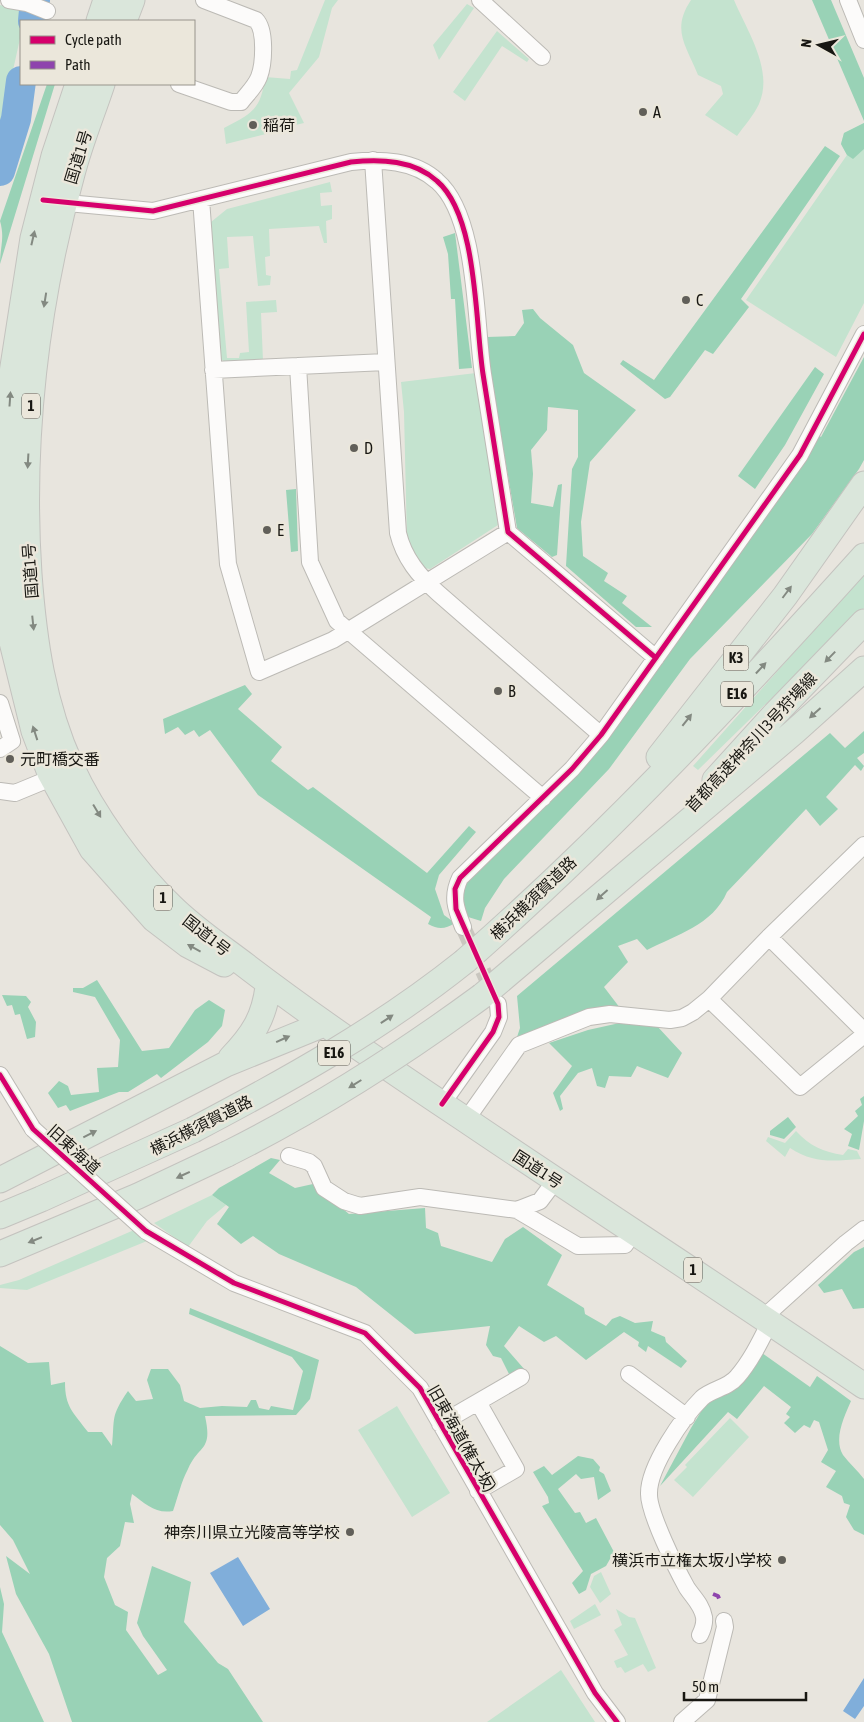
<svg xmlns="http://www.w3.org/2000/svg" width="864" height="1722" viewBox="0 0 864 1722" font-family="'Asap Condensed','Noto Sans JP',sans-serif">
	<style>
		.green { fill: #c4e3cf }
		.forest { fill: #99d2b6 }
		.water { fill: #80aeda }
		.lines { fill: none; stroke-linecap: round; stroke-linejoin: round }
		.river { stroke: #80aeda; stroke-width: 30 }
		.minor-tunnel { stroke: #c9c6bf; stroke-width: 16; stroke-dasharray: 16 8; stroke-linecap: butt }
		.minor-casing { stroke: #bcbab5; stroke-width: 18 }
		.highway-casing { stroke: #c4c3bf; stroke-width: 27 }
		.minor { stroke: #fcfbfa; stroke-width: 16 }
		.highway { stroke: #dae6db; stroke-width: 25 }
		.minor-bridge-casing { stroke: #bcbab5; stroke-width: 18; stroke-linecap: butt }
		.highway-bridge-casing { stroke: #c4c3bf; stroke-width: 27; stroke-linecap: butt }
		.minor-bridge { stroke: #fcfbfa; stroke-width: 16 }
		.highway-bridge { stroke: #dae6db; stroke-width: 25 }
		.quiet { stroke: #8e44ad; stroke-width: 4; stroke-dasharray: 8 4; stroke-linecap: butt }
		.cycleway-casing { stroke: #ebe7db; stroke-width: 8 }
		.cycleway { stroke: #d6006c; stroke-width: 5 }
		.oneway { fill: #838981 }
		.poi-dot { fill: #615f59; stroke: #ebe7db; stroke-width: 2 }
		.labels { text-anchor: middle; stroke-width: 5; stroke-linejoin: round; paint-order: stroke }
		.shield { fill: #ebe7db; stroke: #57554e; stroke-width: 1 }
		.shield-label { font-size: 15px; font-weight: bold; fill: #181712 }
		.poi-label { font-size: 16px; fill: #181712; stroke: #ebe7db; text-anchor: start }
		.street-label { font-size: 16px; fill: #181712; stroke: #ebe7db }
	</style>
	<rect width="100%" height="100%" fill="#e8e5de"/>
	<path class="green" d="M325,0H338L332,8L319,57L289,93L304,123L291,126L288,121L276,124L274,132L226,144L224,128C252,113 261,110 265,77L290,79L291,71L297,70Z
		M691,0H734C747,31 774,70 759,104C754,115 744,126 737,136L705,115L723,94L721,86L698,75C686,45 671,30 691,0Z
		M467,4L474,8L439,60L433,45Z
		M0,5L26,12L24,21H21V34L0,129Z
		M497,31L529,59L527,62L502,46L465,101L453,92Z
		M864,123V303L836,357L746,300L847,155L841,144L844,133Z
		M330,182L332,192L320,193L321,206L332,205V219L326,221L327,243H324L319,226L269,229L270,256L265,257L266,275L271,276L270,285L258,286L253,236L227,237L229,268L219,269L227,358H239L240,353L249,352L246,302L276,300L277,312L261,313L263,361L226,363L217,356L211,222L227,209Z
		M476,373L498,525L430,569L424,568L407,541L404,412L401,382Z
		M864,574V608L698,770L693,766Z
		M796,1131C810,1146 823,1152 843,1155L848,1149L857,1151L861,1159C832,1161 815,1164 790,1148L785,1157L766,1141L768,1137L785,1143Z
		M212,1195L226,1205L207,1221L188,1247L154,1223Z
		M134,1230L147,1241L27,1290L0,1288V1285L19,1280Z
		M397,1406L450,1493L412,1517L358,1430Z
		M730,1418L749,1437L693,1497L674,1480L687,1467L685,1465Z
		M601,1572L611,1594L600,1603L590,1587L594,1576Z
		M595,1604L601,1615L574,1629L570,1621Z
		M616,1609L629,1617L635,1618L656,1668L648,1672L643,1664L625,1673L621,1667L617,1668L614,1661L628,1655L614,1630L622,1625Z
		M561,1670L595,1722H487L557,1673Z"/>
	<path class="forest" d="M812,0H831L864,78V121Z
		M47,84H55L0,264C0,247 5,238 0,221Z
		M864,123V149L853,159L847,155L841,144L844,133Z
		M825,146L840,156L741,299L749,307L713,354L705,350L670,397L665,399L620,364L623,360L654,380Z
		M455,233L472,368L459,369L455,299H451L448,254L443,237Z
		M533,309L540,318L573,345L584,373L636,410L590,462L581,522L583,556L608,573L604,581L627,596L622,603L652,627H636L566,566L572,469L578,457V410L548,407L547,430L531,450L533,474L531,503L553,507L558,485L562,484L557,555L552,557L517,528L489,366L487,337L515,336L524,323L522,310Z
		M864,357V460L859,469L812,534L690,659L609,769L504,879L485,908L481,921L468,917L460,901L466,882L531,820L606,739L818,435L821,437Z
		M815,367L824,374L785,445L755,489L738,476Z
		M296,489L298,551L291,552L286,490Z
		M245,685L252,694L238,709L282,747L271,761L308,790L313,787L427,873L469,826L476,832L439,875L435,889L444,915L455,923C445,929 439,930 428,924L431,917L258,795L210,730L199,737L194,730L185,735L178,727L165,734L163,719Z
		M864,731V753L857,758L864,766L861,771L855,765L826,797L838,809L820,826L806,809L727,892C713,925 676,935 647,950L637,939L618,946L628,962L604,987L620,1008L516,1040L520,1028L517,996L830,733L845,748Z
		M97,980L142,1051L169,1048L195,1010L209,1000L225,1010L222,1026L208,1042L161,1078L157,1074L128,1092H119L70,1111L66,1105L58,1108L48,1093L59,1081L68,1086L71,1095L99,1092L97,1068L118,1067L120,1040L95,997L73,992V988H83Z
		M2,995L26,996L31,1002L28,1007L36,1022L35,1037L27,1039L20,1014L15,1015L12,1005L7,1006Z
		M624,1022L657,1026L682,1053L668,1078L637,1066L631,1077L609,1076L605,1088L597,1086L592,1068L578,1073L560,1096L563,1109L560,1111L553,1093L572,1066L549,1043L588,1030Z
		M864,1096V1121L859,1150L848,1146L852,1134L844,1129L858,1116L855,1111L862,1105L860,1099Z
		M788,1117L796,1127L784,1139L770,1135V1131Z
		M271,1158L280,1160L269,1173L295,1188L313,1184L349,1214L425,1208L426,1228L438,1233L441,1246L492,1262L505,1239L523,1227L562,1255L547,1285L584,1308L585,1314L606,1326L612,1319L620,1316L635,1323L653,1321L651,1331L665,1337L666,1342L687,1361L681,1368L648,1346L646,1352L638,1346L639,1342L624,1332L586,1360L556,1336L544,1342L519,1326L504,1346L525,1370L510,1376L501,1358L493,1356L486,1345L490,1326L415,1334L356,1287L279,1254L253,1236L241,1244L217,1224L229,1207L212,1195L219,1188Z
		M864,1247V1308L853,1309L842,1289L824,1293L818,1285L854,1252Z
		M190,1308L319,1360L310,1399L296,1415L205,1416C213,1452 199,1444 188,1469C181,1482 178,1497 173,1511C155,1514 146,1504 132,1494L130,1504L134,1523L125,1522L120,1546L107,1558L104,1577L115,1605L128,1612L126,1630L158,1675L167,1670L143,1636L137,1623L152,1566L191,1582L184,1622L218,1663L228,1669L263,1722H72L49,1654L16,1594L6,1556L30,1574L13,1540L0,1525V1346L28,1363L49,1362L51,1385L65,1382C65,1407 73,1412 88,1432H102L112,1446C115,1418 110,1417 128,1391L136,1401L153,1399L147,1380L151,1369H168L180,1385L184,1401L200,1408L222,1406L247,1407L251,1400H256L259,1408L269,1410L271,1406L293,1410L303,1371L292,1357L189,1314Z
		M759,1351L810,1387L817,1376L851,1401C845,1415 833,1439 843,1455C849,1463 858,1471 864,1479V1535L854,1530L846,1517L850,1505L844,1503L842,1496L826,1487L836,1471L821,1462L828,1450L819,1422L814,1420L810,1428L804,1425L795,1433L784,1423L790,1417L786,1414L791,1407L764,1386L737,1419L728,1412L660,1486L691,1428L710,1397Z
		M578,1456L593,1459L600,1467L599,1471L604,1474L611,1491L598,1500L594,1477L581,1479L576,1474L558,1489L575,1513L580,1512L586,1523L596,1518L614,1552L606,1566L591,1574L586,1590L579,1594L572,1583L583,1571L542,1506L549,1503L548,1497L533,1472L544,1466L552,1475Z
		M0,1587L4,1604L2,1632L44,1722H0Z"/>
	<path class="water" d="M238,1557L270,1609L243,1626L210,1573Z
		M864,1678V1706L855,1719L843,1711Z"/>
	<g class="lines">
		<path class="river" d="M33,21L35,0
			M0,171L16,119L21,81"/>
		<path class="minor-tunnel" d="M463,927L494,995"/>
		<g class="minor-casing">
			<path id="minor" d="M9,0L27,3L47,11
				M480,0L542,57
				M848,0L864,40
				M179,84L231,102H241C247,94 255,87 259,77C264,64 266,30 256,20L204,0
				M373,160L398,533C404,558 419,576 438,593L601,735
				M201,199L228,564L259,672L333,640L508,532
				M57,202L153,211L351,162C381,159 414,160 437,181C478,216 475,323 483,374C491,427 500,479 508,532L656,658
				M298,366L310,562L337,621L543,798
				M213,370L386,362
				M0,703L12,741L0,749
				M0,791L15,793L61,774
				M463,927C456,909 451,897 460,878L572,769L601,735L800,455L864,334
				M769,937L864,1031
				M709,999L800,1087L864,1035
				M0,1075L33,1129
				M442,1104L493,1032L499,1017L498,1004
				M466,1120L519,1045L589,1017L610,1014L670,1020L682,1018L693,1012L709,999L769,937L864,845
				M289,1156L309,1162L314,1166L324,1188L344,1201L360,1206L420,1197L517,1210L540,1201L555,1181
				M517,1210L578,1246L625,1245L634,1232
				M146,1231L234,1283L365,1333L420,1388L595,1693L617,1722
				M764,1317L846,1243L864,1229
				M629,1374L687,1417
				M440,1424L521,1377
				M478,1491L516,1469L478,1402
				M700,1635C703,1629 705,1624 704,1617C702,1605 693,1597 687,1588C677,1570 648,1512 649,1493C649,1466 683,1417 702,1398C712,1389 728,1388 737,1377C751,1361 761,1340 770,1322
				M682,1722L707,1700L725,1627L724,1621"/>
		</g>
		<g class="highway-casing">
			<path id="highway" d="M99,21L106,0
				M124,21L132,0
				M78,84L54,156L33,238L12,373L6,444L4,520L12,642L34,731L50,773L92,849L154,919L188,945L224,964
				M102,84C92,114 80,143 72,174C36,303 20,441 29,574C34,641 43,705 71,766C92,813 134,871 171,906C193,928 220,946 245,965C316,1019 389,1069 463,1118C596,1208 731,1295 864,1386
				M659,757L785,596L864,484
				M715,780L775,714L864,622
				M465,961C608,836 738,696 864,556
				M482,996L794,732L864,669
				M231,1058C253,1035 264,1018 268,987
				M0,1180L226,1064L324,1024
				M0,1216L41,1199L193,1130
				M0,1254L138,1196L227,1154"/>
		</g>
		<use href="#minor" class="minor"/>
		<use href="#highway" class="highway"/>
		<g class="minor-bridge-casing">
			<path id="minor-bridge" d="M33,1129L146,1231"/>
		</g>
		<g class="highway-bridge-casing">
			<path id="highway-bridge" d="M193,1130C290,1079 380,1029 465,961
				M227,1154C319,1108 399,1057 482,996"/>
		</g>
		<use href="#minor-bridge" class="minor-bridge"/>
		<use href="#highway-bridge" class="highway-bridge"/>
		<path class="quiet" d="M713,1594L718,1596L720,1601"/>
		<g class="cycleway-casing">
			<path id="cycleway" d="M43,200L153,211L351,162C381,159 414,160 437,181C478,216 475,323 483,374C491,427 500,479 508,532L656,658
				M0,1075L33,1129L146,1231L234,1283L365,1333L420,1388L595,1693L617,1722
				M442,1104L493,1032L499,1017L498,1004L456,909L455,889L460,878L572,769L601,735L800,455L864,334"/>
		</g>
		<use href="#cycleway" class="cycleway"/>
	</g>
	<defs><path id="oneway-solid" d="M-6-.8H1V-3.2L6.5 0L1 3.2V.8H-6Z" transform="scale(1.25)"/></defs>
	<g class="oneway">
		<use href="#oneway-solid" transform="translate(33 238) rotate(-77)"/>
		<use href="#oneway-solid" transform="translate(45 300) rotate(99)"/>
		<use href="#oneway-solid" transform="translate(10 399) rotate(-86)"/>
		<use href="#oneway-solid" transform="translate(28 461) rotate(93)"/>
		<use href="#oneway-solid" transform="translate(787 592) rotate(-53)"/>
		<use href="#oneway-solid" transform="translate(33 623) rotate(84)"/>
		<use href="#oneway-solid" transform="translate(830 657) rotate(134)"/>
		<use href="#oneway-solid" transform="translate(761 668) rotate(-47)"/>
		<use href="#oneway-solid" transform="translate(815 713) rotate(138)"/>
		<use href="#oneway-solid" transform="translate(687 720) rotate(-52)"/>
		<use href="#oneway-solid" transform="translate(35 733) rotate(-108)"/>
		<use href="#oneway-solid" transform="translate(97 811) rotate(59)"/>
		<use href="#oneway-solid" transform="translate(602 895) rotate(138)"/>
		<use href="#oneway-solid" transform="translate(194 948) rotate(-151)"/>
		<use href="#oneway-solid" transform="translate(387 1019) rotate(-34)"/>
		<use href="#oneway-solid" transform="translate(283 1039) rotate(-24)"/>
		<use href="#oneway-solid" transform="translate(355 1084) rotate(148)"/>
		<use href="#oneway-solid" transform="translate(90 1134) rotate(-27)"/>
		<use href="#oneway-solid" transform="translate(183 1175) rotate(155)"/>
		<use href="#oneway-solid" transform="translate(35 1240) rotate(158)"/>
	</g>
	<g class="poi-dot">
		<circle cx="643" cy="112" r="5"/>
		<circle cx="253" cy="125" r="5"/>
		<circle cx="686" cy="300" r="5"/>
		<circle cx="354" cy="448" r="5"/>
		<circle cx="267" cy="530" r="5"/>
		<circle cx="498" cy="691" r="5"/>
		<circle cx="10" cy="759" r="5"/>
		<circle cx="350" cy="1532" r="5"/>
		<circle cx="782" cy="1560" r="5"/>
	</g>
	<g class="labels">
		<g class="shield">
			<rect x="22" y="393.5" width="18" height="25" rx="4"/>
			<rect x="723.5" y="645.5" width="25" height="25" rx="4"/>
			<rect x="721" y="681.5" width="32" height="25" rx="4"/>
			<rect x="154" y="885.5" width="18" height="25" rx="4"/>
			<rect x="318" y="1040.5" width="32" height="25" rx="4"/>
			<rect x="684" y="1257.5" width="18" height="25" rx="4"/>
		</g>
		<g class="shield-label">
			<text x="31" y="411">1</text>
			<text x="736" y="663">K3</text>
			<text x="737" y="699">E16</text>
			<text x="163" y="903">1</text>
			<text x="334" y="1058">E16</text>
			<text x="693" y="1275">1</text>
		</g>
		<g class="poi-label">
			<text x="653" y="118">A</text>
			<text x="263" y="131">稲荷</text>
			<text x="696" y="306">C</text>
			<text x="364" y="454">D</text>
			<text x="277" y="536">E</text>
			<text x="508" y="697">B</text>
			<text x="20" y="765">元町橋交番</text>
			<text x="340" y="1538" text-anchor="end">神奈川県立光陵高等学校</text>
			<text x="772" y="1566" text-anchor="end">横浜市立権太坂小学校</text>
		</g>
		<g class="street-label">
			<text transform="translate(78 157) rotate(-73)" y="6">国道1号</text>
			<text transform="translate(30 571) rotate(-94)" y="6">国道1号</text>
			<text transform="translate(751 742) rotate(-47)" y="6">首都高速神奈川3号狩場線</text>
			<text transform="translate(533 898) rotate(-44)" y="6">横浜横須賀道路</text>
			<text transform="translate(207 935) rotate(38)" y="6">国道1号</text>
			<text transform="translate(201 1125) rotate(-27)" y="6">横浜横須賀道路</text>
			<text transform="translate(74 1149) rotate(42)" y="6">旧東海道</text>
			<text transform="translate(538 1169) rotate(33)" y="6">国道1号</text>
			<text transform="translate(462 1438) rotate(60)" y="6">旧東海道(権太坂)</text>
		</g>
	</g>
	<rect x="20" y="20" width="175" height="65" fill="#ebe7db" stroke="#97948b"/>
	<rect x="30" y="36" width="25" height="8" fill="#d6006c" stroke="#97948b"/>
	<text x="65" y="45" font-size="15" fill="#181712">Cycle path</text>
	<rect x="30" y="61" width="25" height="8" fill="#8e44ad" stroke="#97948b"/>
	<text x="65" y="70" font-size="15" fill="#181712">Path</text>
	<g transform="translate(819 45) rotate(278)" stroke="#ebe7db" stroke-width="4" paint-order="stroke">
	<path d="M0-4L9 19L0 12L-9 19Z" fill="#181712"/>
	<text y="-8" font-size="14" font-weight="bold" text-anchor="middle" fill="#181712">N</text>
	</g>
	<path d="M684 1692v8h122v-8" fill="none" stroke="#181712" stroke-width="2.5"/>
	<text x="692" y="1692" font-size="15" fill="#181712" stroke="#ebe7db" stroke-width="4" paint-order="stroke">50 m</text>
</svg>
